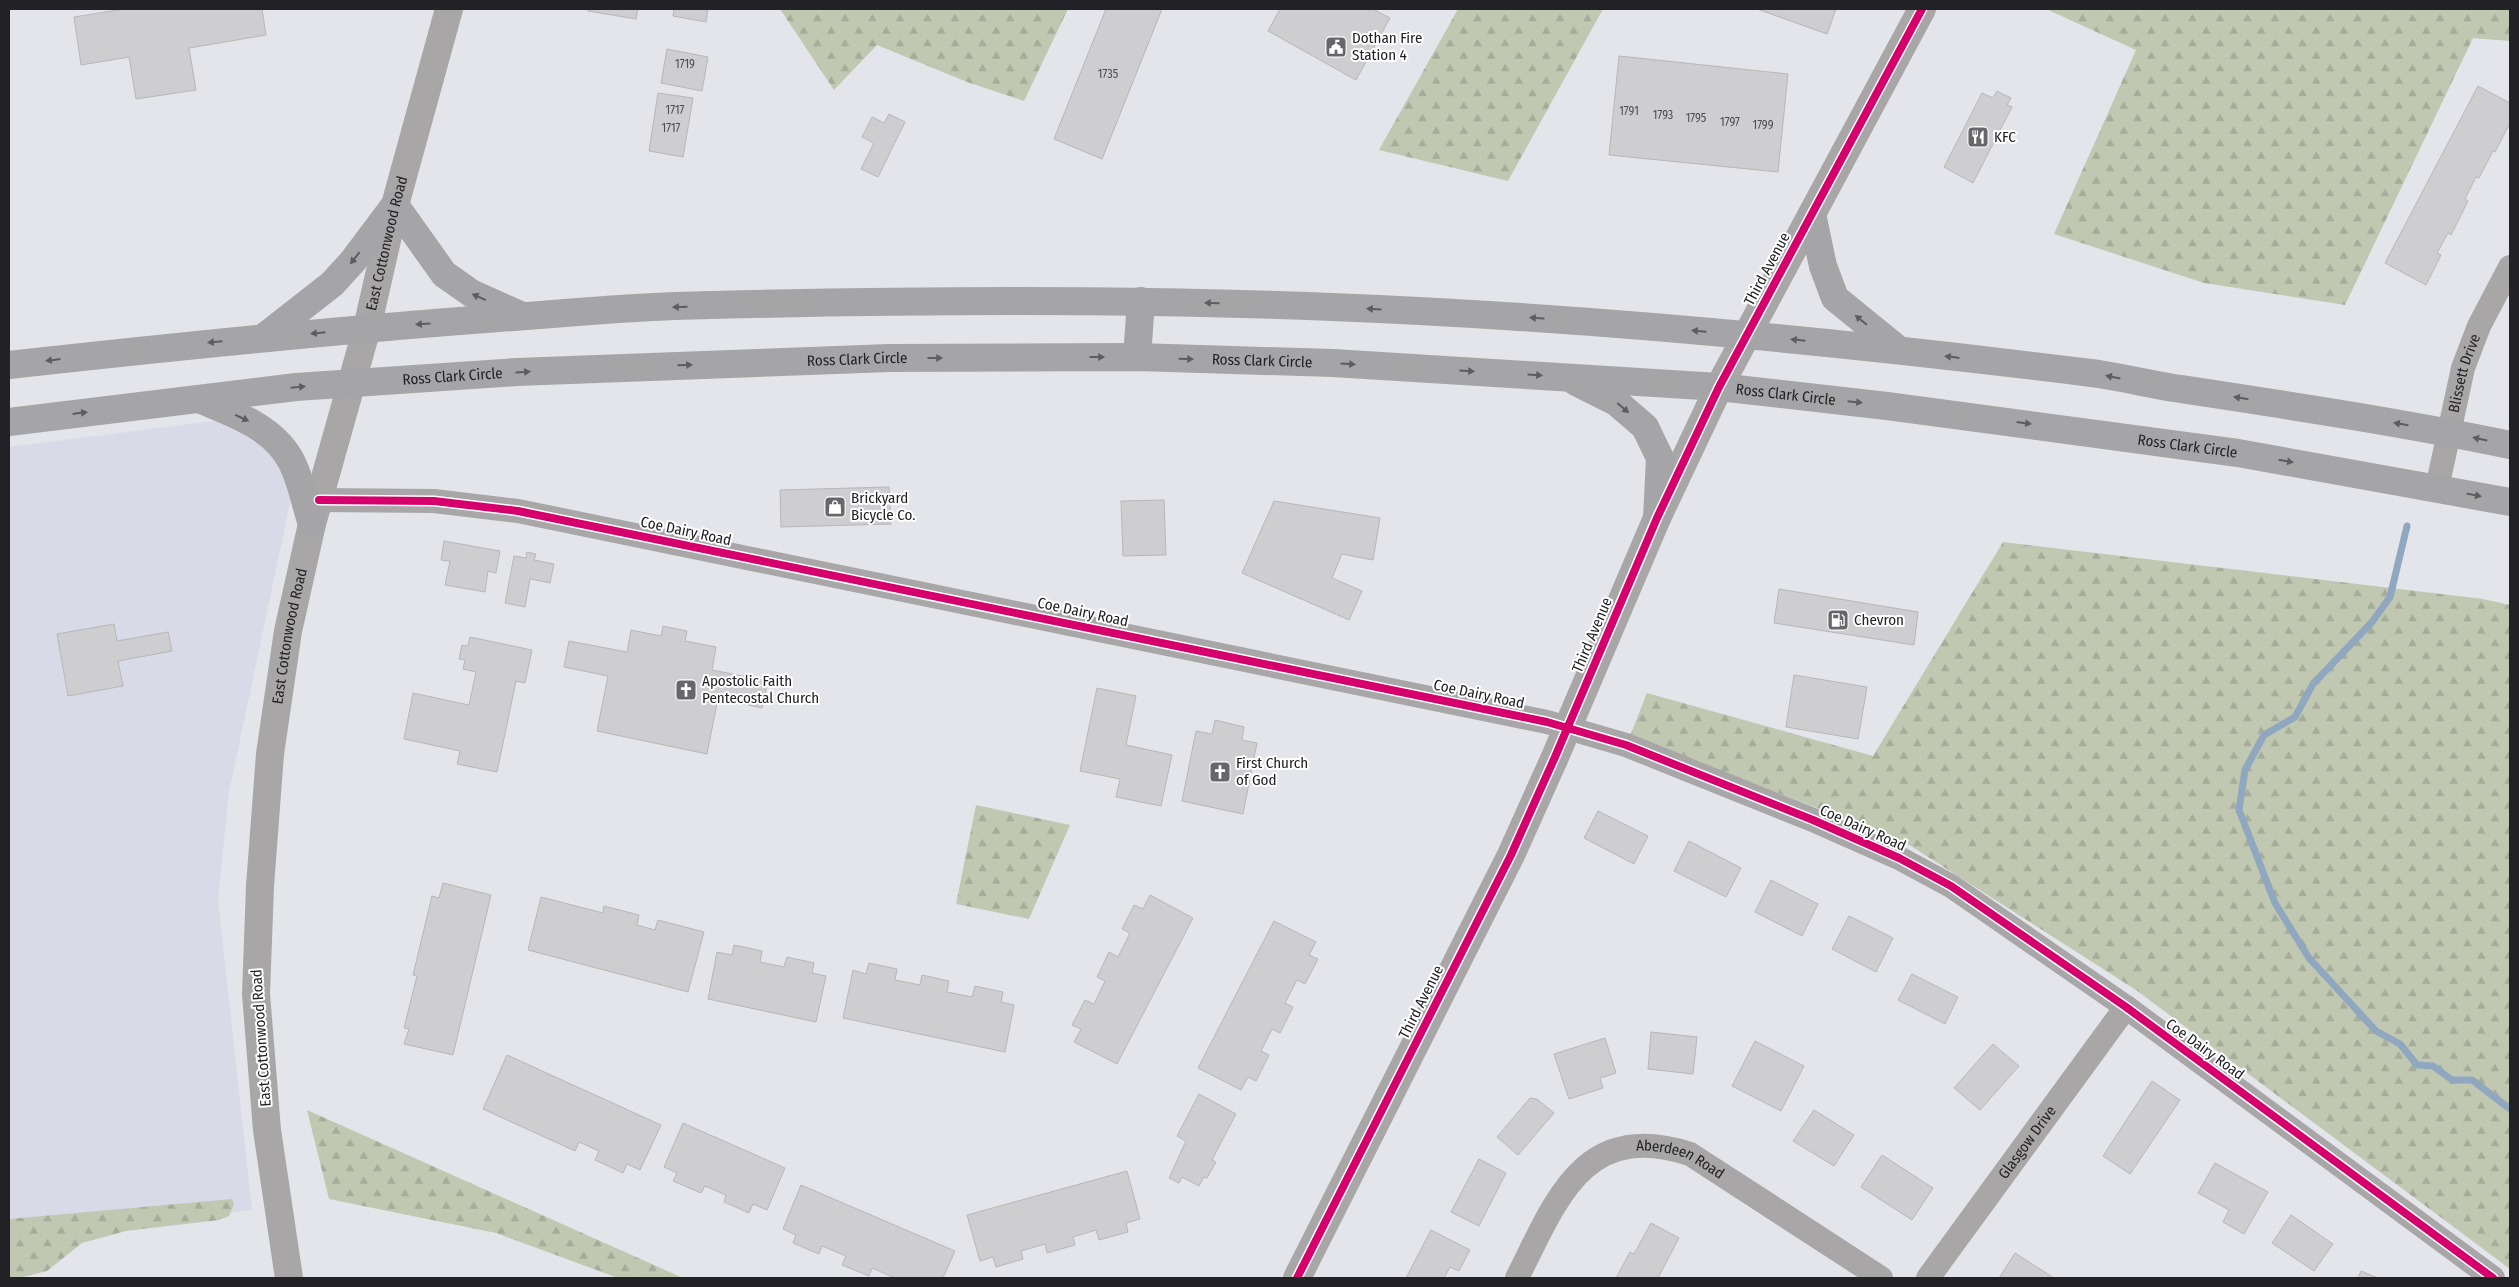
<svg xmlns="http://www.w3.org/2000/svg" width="2519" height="1287" viewBox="0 0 2519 1287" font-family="'Fira Sans Condensed',sans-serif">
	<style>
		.built { fill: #d9dae7 }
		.forest { fill: url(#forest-firs) }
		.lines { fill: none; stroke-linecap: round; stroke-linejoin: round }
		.stream { stroke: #8fa7bf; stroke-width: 7 }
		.building { fill: #cecdd0; stroke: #b7b6b9 }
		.street { stroke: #a8a6a7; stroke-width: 24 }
		.secondary { stroke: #a8a6a7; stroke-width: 28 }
		.highway { stroke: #a5a4a6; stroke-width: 28 }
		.cycleway-casing { stroke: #fff; stroke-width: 11 }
		.cycleway { stroke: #d6006c; stroke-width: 8 }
		.oneway { fill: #5d5c60 }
		.labels { text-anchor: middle; stroke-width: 4; stroke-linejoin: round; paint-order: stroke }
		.number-label { font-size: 12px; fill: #4d4d50 }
		.poi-label { font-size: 15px; fill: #222226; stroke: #fff; text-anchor: start }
		.street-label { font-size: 15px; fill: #222226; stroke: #fff }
	</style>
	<defs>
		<pattern id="forest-firs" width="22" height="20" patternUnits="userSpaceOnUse" patternTransform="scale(1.25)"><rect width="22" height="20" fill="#c0c8b2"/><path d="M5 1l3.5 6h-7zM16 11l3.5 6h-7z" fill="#a5ac99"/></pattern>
	</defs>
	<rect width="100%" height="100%" fill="#e4e5ea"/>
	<path class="built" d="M214,421L242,434L265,449L284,471L291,498L229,792L218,900L252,1210L9,1242V447Z"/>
	<path class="forest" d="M780,9H1068L1024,101L967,82L877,45L834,90Z
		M1458,9H1603L1508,181L1379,150Z
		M2046,9H2510V41L2473,38L2345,305L2204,283L2054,234L2136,50Z
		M2003,542L2483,599L2510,605V1269L2136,990L1903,841L1630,736L1647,693L1873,756Z
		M976,805L1070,825L1029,919L956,904Z
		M307,1110L683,1278H618L496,1233L329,1199Z
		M232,1199L234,1204L229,1216L219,1220L126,1231L82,1243L47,1271L19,1278H9V1219Z"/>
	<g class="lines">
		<path class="stream" d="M2407,526L2390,597L2372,622L2313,684L2295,717L2264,735L2245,770L2239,810L2275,903L2309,958L2376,1031L2400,1044L2417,1065L2433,1066L2452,1080H2472L2510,1109"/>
	</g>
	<path class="building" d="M124,9H262L266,35L189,48L196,90L136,99L129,57L81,65L74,17Z
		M588,9H638L636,19L588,11Z
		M674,9H708L706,22L673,16Z
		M1106,9H1162L1102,159L1054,139Z
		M1280,9H1373L1390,18L1356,80L1268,31Z
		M1757,9H1836L1827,34Z
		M667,49L708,57L702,91L661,83Z
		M1619,56L1788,74L1778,172L1609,155Z
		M2478,86L2510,103V123L2495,152L2493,151L2479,178L2476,177L2465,199L2468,201L2451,235L2448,233L2437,253L2441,255L2426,285L2385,263Z
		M1997,91L2011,98L2007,105L2012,107L1973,183L1944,167L1982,93L1993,98Z
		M658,93L693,98L683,157L649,151Z
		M889,114L905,122L878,177L861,169L874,143L862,137L872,117L884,123Z
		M889,487L891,524L781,527L780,490Z
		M1164,500L1166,555L1123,556L1121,501Z
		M1274,501L1380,518L1373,560L1342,554L1332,578L1362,591L1349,620L1242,573Z
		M444,541L500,551L496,573L488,571L485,592L445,585L450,561L441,560Z
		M527,552L536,554L534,560L554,564L550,583L530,579L525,607L505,603L514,556L526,558Z
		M1779,589L1918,612L1914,645L1774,623Z
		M114,624L117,641L168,632L172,651L118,661L123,686L68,696L57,634Z
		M663,626L687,631L685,641L716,647L712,670L768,681L762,708L718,698L707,754L597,731L608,676L564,667L569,641L627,652L631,630L661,636Z
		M470,637L532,650L525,683L516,681L497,772L457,764L460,751L404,739L413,693L469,705L476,672L463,669L465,660L459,659L462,645L468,646Z
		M1794,675L1867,687L1858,739L1786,727Z
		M1097,688L1136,696L1126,745L1172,755L1161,806L1116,797L1120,779L1080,771Z
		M1215,720L1244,727L1242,740L1257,743L1243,814L1182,801L1196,731L1212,734Z
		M1598,811L1648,836L1634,864L1584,838Z
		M1689,841L1741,868L1726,897L1674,871Z
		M1771,880L1818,904L1802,936L1755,912Z
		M443,883L491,895L453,1055L404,1044L409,1029L404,1028L417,976L413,975L432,896L439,898Z
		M1150,895L1193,918L1117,1064L1074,1042L1081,1029L1072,1025L1085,1000L1094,1004L1105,981L1097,977L1109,952L1118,957L1130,933L1122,929L1134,905L1143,909Z
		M541,897L603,913L604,906L639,915L637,925L655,930L658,920L704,932L688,992L528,950Z
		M1849,916L1893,938L1876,972L1832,949Z
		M1274,921L1316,942L1309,955L1318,959L1305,984L1297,980L1285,1003L1293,1007L1280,1033L1272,1029L1261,1051L1269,1055L1256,1081L1248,1077L1241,1090L1198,1068Z
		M734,945L762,951L760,962L784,967L787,957L814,963L812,973L826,976L816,1022L708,999L717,952L732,955Z
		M869,963L897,969L895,980L920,985L922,975L949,981L947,992L972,997L975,986L1003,992L1001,1002L1014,1005L1005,1052L843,1018L853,970L866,974Z
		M1912,974L1958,997L1945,1024L1898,1000Z
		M1651,1032L1697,1037L1693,1074L1648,1069Z
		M1605,1038L1616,1073L1600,1078L1603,1088L1569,1099L1554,1054Z
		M1755,1041L1804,1066L1781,1111L1732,1086Z
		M1993,1044L2019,1066L1980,1110L1954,1088Z
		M507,1055L661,1125L640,1170L627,1164L623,1173L595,1160L599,1151L579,1142L575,1151L483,1109Z
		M2152,1081L2180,1100L2130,1174L2103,1156Z
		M1199,1094L1236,1114L1212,1160L1216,1162L1207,1178L1204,1177L1199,1186L1182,1177L1179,1183L1169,1178L1186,1141L1177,1136Z
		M1530,1098L1537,1099L1554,1113L1518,1155L1497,1137Z
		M1814,1110L1854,1135L1834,1166L1793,1141Z
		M683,1123L785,1168L767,1210L753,1204L749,1213L724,1202L726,1195L705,1186L701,1193L673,1181L677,1173L664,1167Z
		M1882,1155L1933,1188L1912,1220L1861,1187Z
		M1479,1159L1506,1173L1479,1226L1451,1212Z
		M2215,1163L2268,1192L2244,1234L2223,1222L2229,1210L2198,1193Z
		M1127,1171L1140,1219L1126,1223L1128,1232L1099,1240L1096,1230L1073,1237L1075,1245L1047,1253L1045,1244L1021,1251L1023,1259L996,1267L993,1257L980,1261L967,1215Z
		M801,1185L955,1251L943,1278H895L872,1268L869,1276L842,1265L846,1256L822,1246L819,1254L793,1243L796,1235L783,1229Z
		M2291,1215L2333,1244L2314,1271L2272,1243Z
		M1651,1223L1679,1238L1658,1278H1616L1630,1252L1634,1254Z
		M1431,1230L1470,1250L1459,1271L1450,1267L1444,1278H1406Z
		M2015,1253L2054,1278H1999Z
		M2361,1271L2378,1278H2358Z"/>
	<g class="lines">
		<g class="street">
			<path id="s1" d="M2437,488L2463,368L2479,326L2510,267"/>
			<path d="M319,500L434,501L518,511L1547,722L1626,745L1813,820L1899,858L1951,886L2126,1007L2493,1278"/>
			<path id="s2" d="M1517,1278C1556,1201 1583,1119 1690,1154L1881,1278"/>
			<path id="s3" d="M1928,1278L2126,1007"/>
		</g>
		<g class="secondary">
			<path id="s4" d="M289,1278L267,1130L256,994L260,886L270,754L288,631L312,524L367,328L395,205L449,9"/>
			<path d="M1297,1278L1511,855L1555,757L1657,518L1719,387L1922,9"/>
		</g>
		<g class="highway">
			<path d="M1812,214L1823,266L1835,298L1899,350"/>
			<path d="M263,338L332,284L353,261L395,205L444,274L471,293L520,315"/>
			<path d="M1137,357L1141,301"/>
			<path d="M9,365C172,347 335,330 499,318C558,314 617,308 675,306C894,300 1113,298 1332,307C1589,317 1845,342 2099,374C2124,378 2149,384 2174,388C2286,405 2399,422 2510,445"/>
			<path d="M1576,382L1616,402L1645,427L1660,458L1657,518"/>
			<path d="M199,399C231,413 272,426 290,459C301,478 305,504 312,524"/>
			<path id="s5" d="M9,422L296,387L517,372L890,358L1137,357L1333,363L1719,387L1887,406L2238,453L2510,502"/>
		</g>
		<g class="cycleway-casing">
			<path id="cycleway" d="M319,500L434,501L518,511L1547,722L1626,745L1813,820L1899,858L1951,886L2126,1007L2493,1278
				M1297,1278L1511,855L1555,757L1657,518L1719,387L1922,9"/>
		</g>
		<use href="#cycleway" class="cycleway"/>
	</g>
	<defs><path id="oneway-solid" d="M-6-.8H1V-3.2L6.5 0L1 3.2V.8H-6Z" transform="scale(1.25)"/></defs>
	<g class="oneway">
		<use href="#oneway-solid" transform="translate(355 258) rotate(128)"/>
		<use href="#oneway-solid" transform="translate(479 297) rotate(-156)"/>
		<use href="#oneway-solid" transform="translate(1212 303) rotate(-178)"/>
		<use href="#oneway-solid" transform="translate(680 307) rotate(179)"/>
		<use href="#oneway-solid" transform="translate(1374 309) rotate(-177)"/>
		<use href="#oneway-solid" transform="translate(1537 318) rotate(-177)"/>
		<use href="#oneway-solid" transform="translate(1861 320) rotate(-141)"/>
		<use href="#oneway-solid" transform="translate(423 324) rotate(176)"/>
		<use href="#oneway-solid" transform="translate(1699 331) rotate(-175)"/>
		<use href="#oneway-solid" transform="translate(318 333) rotate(174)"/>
		<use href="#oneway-solid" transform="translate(1798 340) rotate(-174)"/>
		<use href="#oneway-solid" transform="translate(215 342) rotate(175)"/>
		<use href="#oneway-solid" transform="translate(1097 357)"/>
		<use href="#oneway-solid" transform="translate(1952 357) rotate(-173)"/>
		<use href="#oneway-solid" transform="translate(935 358)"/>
		<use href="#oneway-solid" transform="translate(1186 359) rotate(2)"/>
		<use href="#oneway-solid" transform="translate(53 360) rotate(173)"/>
		<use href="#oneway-solid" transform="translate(1348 364) rotate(3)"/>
		<use href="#oneway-solid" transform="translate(685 365) rotate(-2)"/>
		<use href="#oneway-solid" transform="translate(1467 371) rotate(3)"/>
		<use href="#oneway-solid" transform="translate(523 372) rotate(-3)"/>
		<use href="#oneway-solid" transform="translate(1535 375) rotate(4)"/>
		<use href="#oneway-solid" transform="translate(2113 377) rotate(-169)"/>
		<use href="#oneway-solid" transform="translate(298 387) rotate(-5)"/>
		<use href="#oneway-solid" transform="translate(2241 398) rotate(-171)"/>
		<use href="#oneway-solid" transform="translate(1855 402) rotate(6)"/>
		<use href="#oneway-solid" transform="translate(1623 408) rotate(41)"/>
		<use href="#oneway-solid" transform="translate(80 413) rotate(-7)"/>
		<use href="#oneway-solid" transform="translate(242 418) rotate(24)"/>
		<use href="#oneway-solid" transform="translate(2024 423) rotate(7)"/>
		<use href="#oneway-solid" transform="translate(2401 424) rotate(-171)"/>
		<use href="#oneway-solid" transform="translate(2480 439) rotate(-168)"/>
		<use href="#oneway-solid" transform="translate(2286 461) rotate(10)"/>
		<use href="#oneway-solid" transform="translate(2474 495) rotate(11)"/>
	</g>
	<defs>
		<g id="civic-square" transform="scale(1.125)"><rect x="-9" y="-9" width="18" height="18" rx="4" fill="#66666b" stroke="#fff"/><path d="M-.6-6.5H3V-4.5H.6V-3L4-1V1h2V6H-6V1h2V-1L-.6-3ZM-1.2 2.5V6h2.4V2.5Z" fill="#fff"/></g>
		<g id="restaurant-square" transform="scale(1.125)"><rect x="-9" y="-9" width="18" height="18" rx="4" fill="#66666b" stroke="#fff"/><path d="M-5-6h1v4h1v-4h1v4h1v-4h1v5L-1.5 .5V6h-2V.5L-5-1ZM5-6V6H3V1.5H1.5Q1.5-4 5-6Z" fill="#fff"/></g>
		<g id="shop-square" transform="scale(1.125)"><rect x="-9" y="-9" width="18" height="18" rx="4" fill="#66666b" stroke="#fff"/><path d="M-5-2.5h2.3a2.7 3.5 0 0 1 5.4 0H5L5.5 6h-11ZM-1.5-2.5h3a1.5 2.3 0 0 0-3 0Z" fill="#fff"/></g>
		<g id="fuel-square" transform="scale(1.125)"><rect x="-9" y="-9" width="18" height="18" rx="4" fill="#66666b" stroke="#fff"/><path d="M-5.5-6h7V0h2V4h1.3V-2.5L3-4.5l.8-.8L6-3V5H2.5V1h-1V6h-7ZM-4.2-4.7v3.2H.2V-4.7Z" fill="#fff"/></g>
		<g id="church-square" transform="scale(1.125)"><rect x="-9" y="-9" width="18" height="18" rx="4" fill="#66666b" stroke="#fff"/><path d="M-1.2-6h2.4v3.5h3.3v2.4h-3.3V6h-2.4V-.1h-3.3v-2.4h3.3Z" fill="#fff"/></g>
	</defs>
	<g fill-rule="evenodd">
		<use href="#civic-square" x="1336" y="47"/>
		<use href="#restaurant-square" x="1978" y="137"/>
		<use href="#shop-square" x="835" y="507"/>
		<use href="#fuel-square" x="1838" y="620"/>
		<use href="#church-square" x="686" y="690"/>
		<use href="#church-square" x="1220" y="772"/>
	</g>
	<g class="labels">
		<g class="number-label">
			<text x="685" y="68">1719</text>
			<text x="1108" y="78">1735</text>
			<text x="675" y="114">1717</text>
			<text x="1629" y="115">1791</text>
			<text x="1663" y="119">1793</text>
			<text x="1696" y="122">1795</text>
			<text x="1730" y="126">1797</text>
			<text x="1763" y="129">1799</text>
			<text x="671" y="132">1717</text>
		</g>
		<g class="poi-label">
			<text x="1352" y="43">Dothan Fire<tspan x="1352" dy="17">Station 4</tspan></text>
			<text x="1994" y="142">KFC</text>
			<text x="851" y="503">Brickyard<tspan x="851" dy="17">Bicycle Co.</tspan></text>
			<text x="1854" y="625">Chevron</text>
			<text x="702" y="686">Apostolic Faith<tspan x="702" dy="17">Pentecostal Church</tspan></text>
			<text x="1236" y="768">First Church<tspan x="1236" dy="17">of God</tspan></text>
		</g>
		<g class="street-label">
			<text dy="5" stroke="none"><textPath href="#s4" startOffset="1051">East Cottonwood Road</textPath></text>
			<text transform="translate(1767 269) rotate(-62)" y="5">Third Avenue</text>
			<text dy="5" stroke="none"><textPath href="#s5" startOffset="851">Ross Clark Circle</textPath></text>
			<text dy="5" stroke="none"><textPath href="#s5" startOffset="1256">Ross Clark Circle</textPath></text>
			<text dy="5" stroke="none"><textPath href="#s1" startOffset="118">Blissett Drive</textPath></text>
			<text dy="5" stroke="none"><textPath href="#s5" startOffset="446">Ross Clark Circle</textPath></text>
			<text dy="5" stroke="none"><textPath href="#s5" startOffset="1781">Ross Clark Circle</textPath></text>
			<text dy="5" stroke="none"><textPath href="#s5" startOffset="2186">Ross Clark Circle</textPath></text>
			<text transform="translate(686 531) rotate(12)" y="5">Coe Dairy Road</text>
			<text transform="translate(1083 612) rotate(12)" y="5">Coe Dairy Road</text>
			<text transform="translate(1592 635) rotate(-67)" y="5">Third Avenue</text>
			<text dy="5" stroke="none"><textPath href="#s4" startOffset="646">East Cottonwood Road</textPath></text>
			<text transform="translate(1479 694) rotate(12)" y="5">Coe Dairy Road</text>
			<text transform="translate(1863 828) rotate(24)" y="5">Coe Dairy Road</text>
			<text transform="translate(1421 1002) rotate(-63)" y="5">Third Avenue</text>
			<text transform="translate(261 1038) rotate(-94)" y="5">East Cottonwood Road</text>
			<text transform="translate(2205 1049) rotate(36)" y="5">Coe Dairy Road</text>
			<text dy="5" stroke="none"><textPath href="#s3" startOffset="168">Glasgow Drive</textPath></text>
			<text dy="5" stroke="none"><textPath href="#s2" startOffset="234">Aberdeen Road</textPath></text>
		</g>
	</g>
	<rect width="2519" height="1287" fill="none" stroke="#222226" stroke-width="20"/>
</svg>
